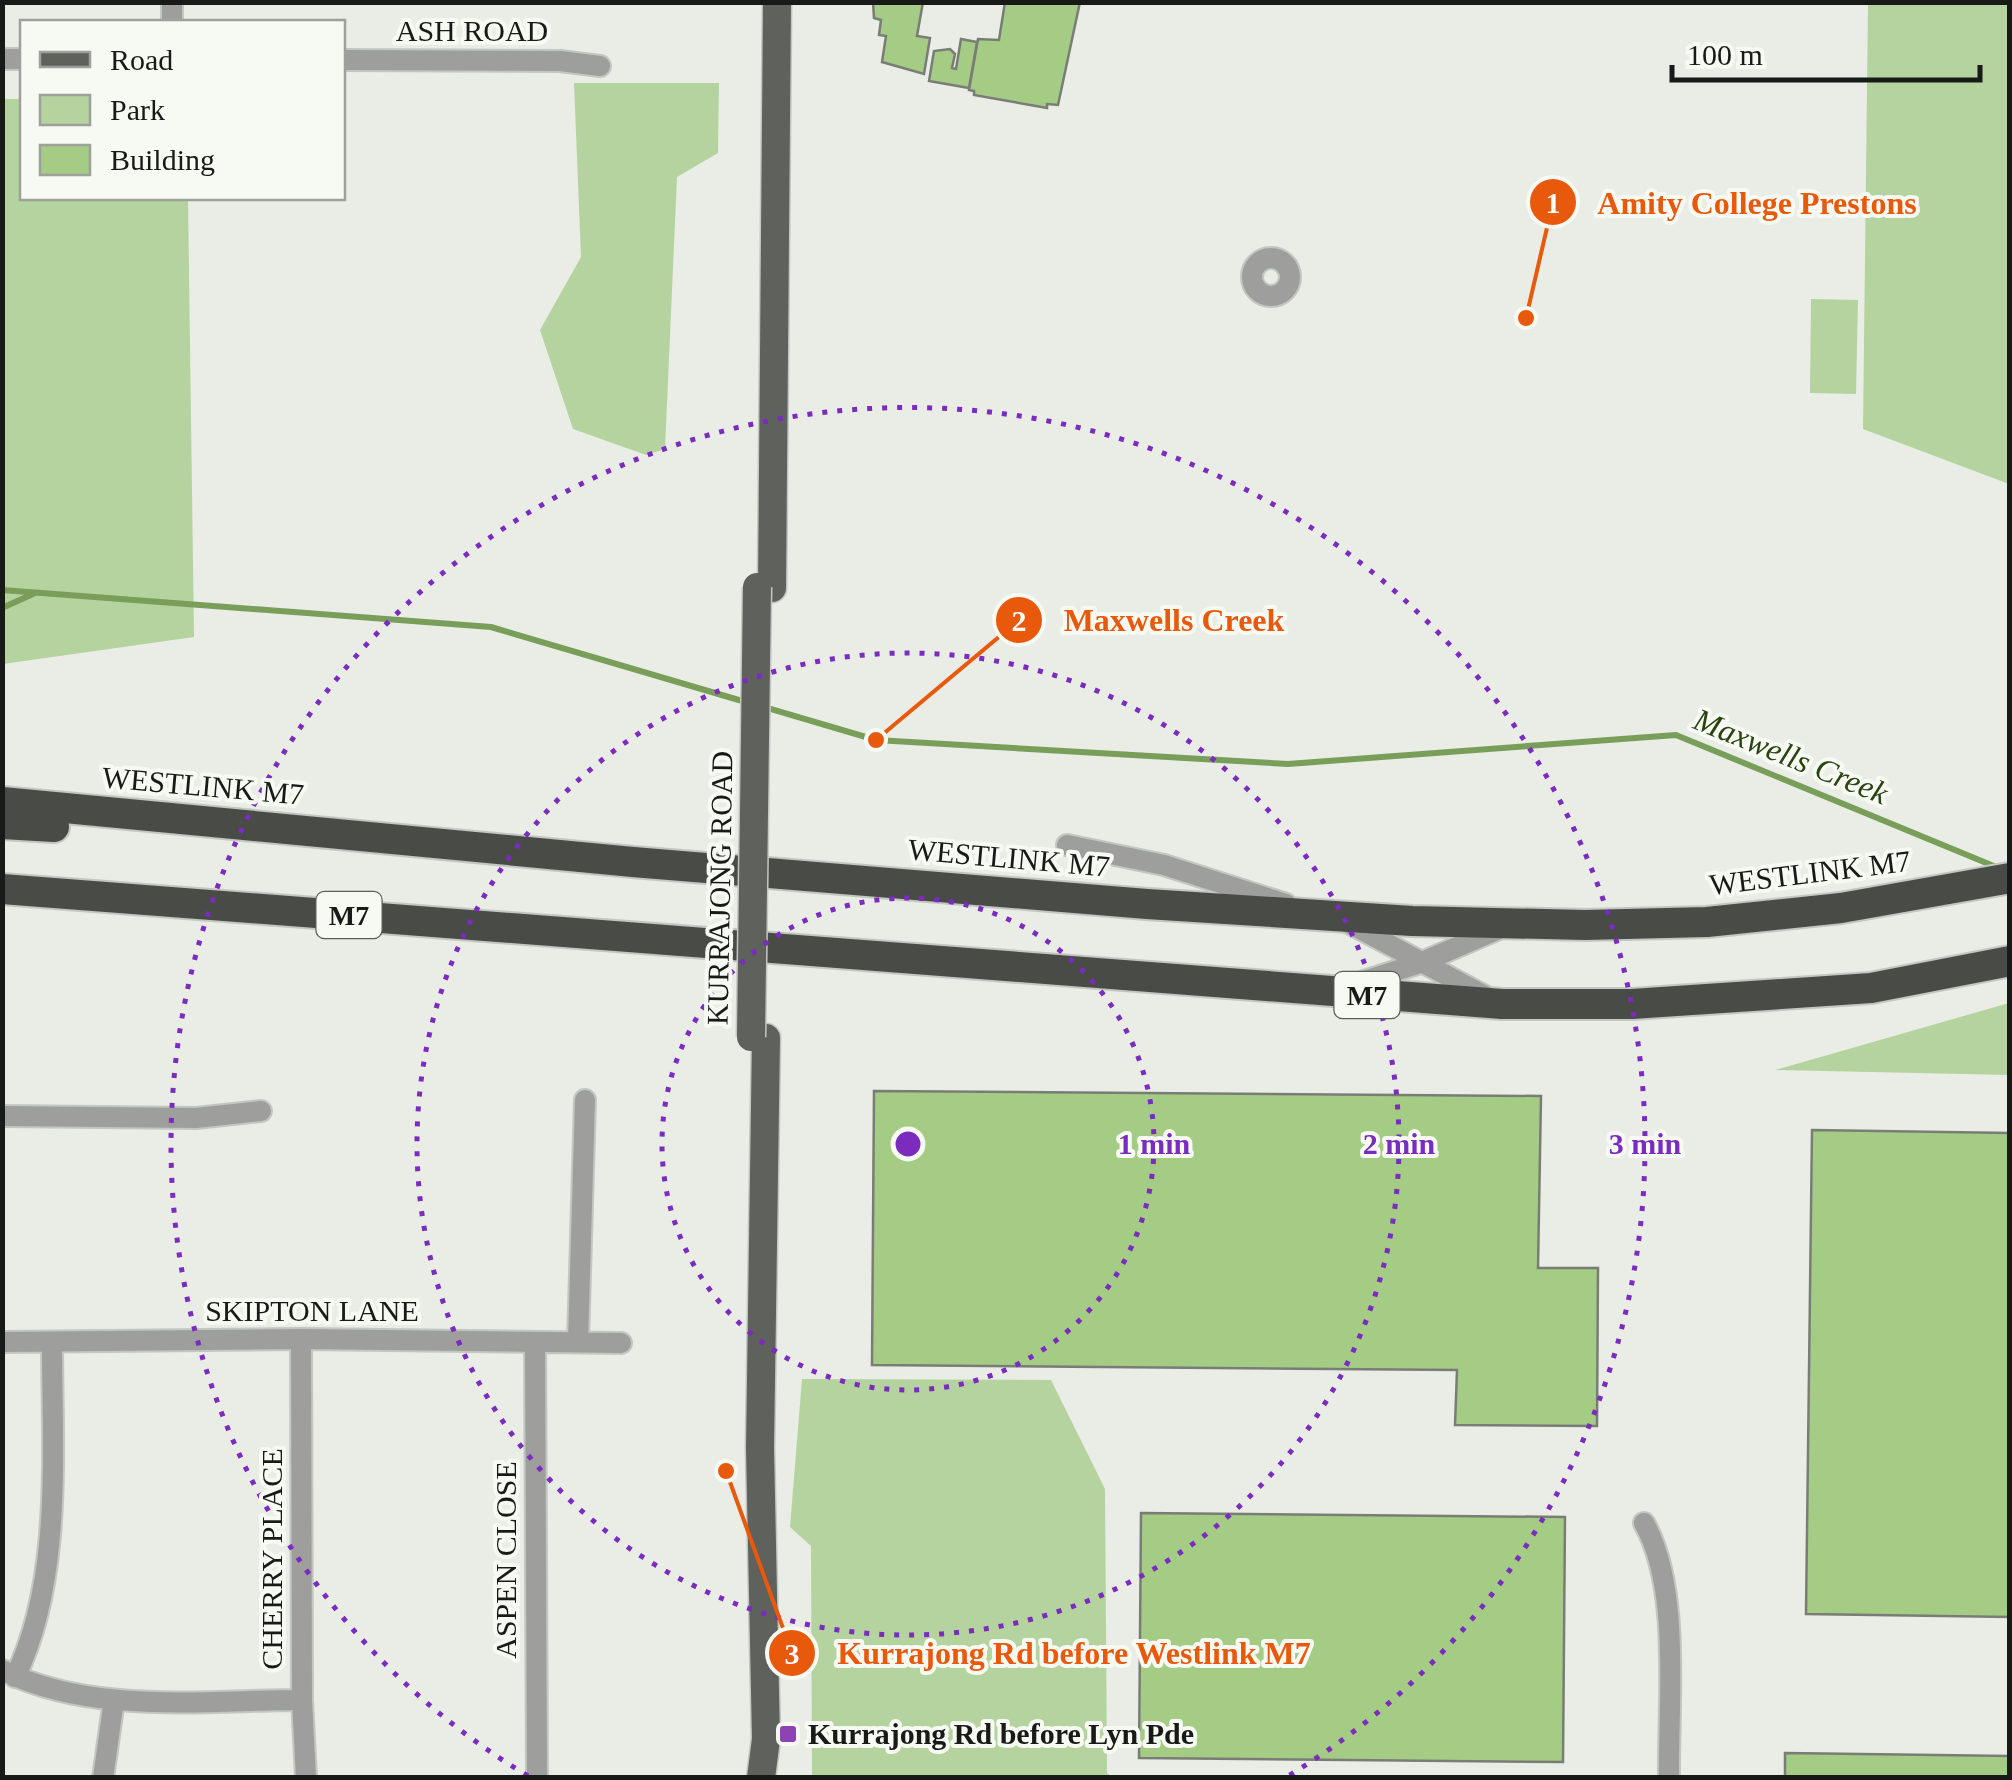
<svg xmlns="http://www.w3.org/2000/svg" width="2012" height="1780" viewBox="0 0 2012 1780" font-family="'Times New Roman',serif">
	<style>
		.green { fill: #b5d39e }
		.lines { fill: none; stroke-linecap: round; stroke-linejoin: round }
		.stream { stroke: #789e59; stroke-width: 6 }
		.building { fill: #a4cc85; stroke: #797d76; stroke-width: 2.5 }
		.minor-casing { stroke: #c3c7c1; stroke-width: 24 }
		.major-casing { stroke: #c3c7c1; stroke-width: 31 }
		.highway-casing { stroke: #c3c7c1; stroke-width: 34 }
		.minor { stroke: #9e9f9c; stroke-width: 20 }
		.major { stroke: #5e615c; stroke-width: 28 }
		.highway { stroke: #484b46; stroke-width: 30 }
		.major-bridge-casing { stroke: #c3c7c1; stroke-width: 31; stroke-linecap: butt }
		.major-bridge { stroke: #5e615c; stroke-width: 28 }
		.ring { fill: none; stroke: #7b2cbf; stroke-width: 5; stroke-dasharray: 5 10 }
		.poi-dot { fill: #8e43b5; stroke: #f6faf3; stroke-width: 4 }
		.labels { text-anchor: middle; stroke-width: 8; stroke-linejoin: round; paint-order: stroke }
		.shield { fill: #f6faf3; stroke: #5b5d59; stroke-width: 2.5 }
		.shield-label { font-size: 28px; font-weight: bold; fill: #181a17 }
		.street-label { font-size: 30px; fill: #181a17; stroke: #f6faf3 }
		.poi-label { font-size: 30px; font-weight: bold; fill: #181a17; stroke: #f6faf3; text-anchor: start }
		.water-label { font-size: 32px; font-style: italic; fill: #2a4311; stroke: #f6faf3 }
		.centre { fill: #7b2cbf; stroke: #f6faf3; stroke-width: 5 }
		.ring-label { font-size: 30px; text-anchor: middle; font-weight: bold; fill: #7b2cbf; stroke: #f6faf3; stroke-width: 8; stroke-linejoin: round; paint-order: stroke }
		.leader { fill: none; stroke: #e8590c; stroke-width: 4 }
		.callout-dot { fill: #e8590c; stroke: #f6faf3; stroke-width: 4 }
		.mark-label { font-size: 30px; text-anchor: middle; font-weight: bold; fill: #fff }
		.callout-label { font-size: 32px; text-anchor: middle; font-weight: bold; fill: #e8590c; stroke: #f6faf3; stroke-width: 8; stroke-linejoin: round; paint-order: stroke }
	</style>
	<rect width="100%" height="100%" fill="#e9ede6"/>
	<path class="green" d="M1868,3H2009V484L1863,429Z
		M574,83H719L718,153L677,177L665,449L646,455L573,429L540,330L581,257Z
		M2,99H22V198H188L194,637L3,664Z
		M1811,299L1858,300L1856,394L1810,393Z
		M2009,1003V1075L1775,1070Z
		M802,1379L1051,1380L1105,1489L1107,1773L1112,1777H812L811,1546L790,1527Z"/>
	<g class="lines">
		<path class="stream" d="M2,590L491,627L749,703
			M2,608L33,594
			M761,706L876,740L1288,764L1676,735L2001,869"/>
	</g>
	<path class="building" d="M873,2H923L917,36L930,38L924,74L882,62L886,36L879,35L881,20L874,18Z
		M1005,2H1080L1058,105L1047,104V108L974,95V91L969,90L978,39L999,40Z
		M961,39L977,42L969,88L929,81L934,51L950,49L955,54L952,68L956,69Z
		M874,1091L1541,1096L1538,1268H1598L1597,1426L1455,1425L1457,1370L872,1365Z
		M1812,1130L2010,1133V1617L1806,1614Z
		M1141,1513L1565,1517L1563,1762L1139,1758Z
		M1785,1753L2010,1756V1778H1785Z"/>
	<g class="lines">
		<g class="minor-casing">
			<path id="minor" d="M172,22V2
				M2,59H22
				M342,60L560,61L600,66
				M1252 277a19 19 0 1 1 38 0a19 19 0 1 1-38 0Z
				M1067,845L1164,865L1286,904
				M1345,921L1487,997
				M1346,987L1420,963L1501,928
				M2,1116L196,1118L261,1111
				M301,1339L302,1700L306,1778
				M2,1342L301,1339L621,1343
				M535,1342L537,1778
				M578,1342L585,1100
				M1644,1523C1681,1588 1668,1702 1669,1778
				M2,1670C91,1715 206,1700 302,1700
				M15,1677C63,1580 52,1448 52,1342
				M103,1778L114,1700"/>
		</g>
		<g class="major-casing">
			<path id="major" d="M772,588L777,2
				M761,1778L766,1739L760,1448L766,1038"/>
		</g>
		<g class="highway-casing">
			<path id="highway" d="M2,802L633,862L1147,904L1412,921L1585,925L1707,922L1841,908L2010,878
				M2,824L54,827
				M2,889L1502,1004H1632L1871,988L2010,961"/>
		</g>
		<use href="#minor" class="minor"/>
		<use href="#major" class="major"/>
		<use href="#highway" class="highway"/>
		<g class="major-bridge-casing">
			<path id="major-bridge" d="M751,1037L757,587"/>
		</g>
		<use href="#major-bridge" class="major-bridge"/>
	</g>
	<g class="ring">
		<circle cx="908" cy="1144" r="246"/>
		<circle cx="908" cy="1144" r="491"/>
		<path d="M528 1776A737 737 0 1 1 1288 1776"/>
	</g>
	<rect class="poi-dot" x="778" y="1724" width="20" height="20" rx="5"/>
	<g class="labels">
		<g class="shield">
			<rect x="316.5" y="892" width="65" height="46" rx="8"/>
			<rect x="1334.5" y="972" width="65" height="46" rx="8"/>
		</g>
		<g class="shield-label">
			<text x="349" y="925">M7</text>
			<text x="1367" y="1005">M7</text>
		</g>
		<g class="street-label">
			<text x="472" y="41">ASH ROAD</text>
			<text transform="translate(203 786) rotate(5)" y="10">WESTLINK M7</text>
			<text transform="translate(1009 858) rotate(5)" y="10">WESTLINK M7</text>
			<text transform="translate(1810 873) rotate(-7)" y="10">WESTLINK M7</text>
			<text transform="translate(720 888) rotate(-89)" y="10">KURRAJONG ROAD</text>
			<text x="312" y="1321">SKIPTON LANE</text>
			<text transform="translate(272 1559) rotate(-90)" y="10">CHERRY PLACE</text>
			<text transform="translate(506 1560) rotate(-90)" y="10">ASPEN CLOSE</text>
		</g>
		<g class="poi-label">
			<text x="808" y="1744">Kurrajong Rd before Lyn Pde</text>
		</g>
		<g class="water-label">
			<text transform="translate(1791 756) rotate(22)" y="11">Maxwells Creek</text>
		</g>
	</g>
	<circle cx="908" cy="1144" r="15" class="centre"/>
	<g class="ring-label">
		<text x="1154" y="1154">1 min</text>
		<text x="1399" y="1154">2 min</text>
		<text x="1645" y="1154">3 min</text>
	</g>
	<path class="leader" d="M1526 318L1553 202M876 740L1019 620M726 1471L792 1653"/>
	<g class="callout-dot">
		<circle cx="1526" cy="318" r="10"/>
		<circle cx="876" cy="740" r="10"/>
		<circle cx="726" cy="1471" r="10"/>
		<circle cx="1553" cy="202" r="25"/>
		<circle cx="1019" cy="620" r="25"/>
		<circle cx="792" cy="1653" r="25"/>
	</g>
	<g class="mark-label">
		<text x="1553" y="213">1</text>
		<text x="1019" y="631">2</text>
		<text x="792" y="1664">3</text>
	</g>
	<g class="callout-label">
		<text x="1757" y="214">Amity College Prestons</text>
		<text x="1174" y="631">Maxwells Creek</text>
		<text x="1074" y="1664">Kurrajong Rd before Westlink M7</text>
	</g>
	<rect width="2012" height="1780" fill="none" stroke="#181a17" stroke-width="10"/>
	<rect x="20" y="20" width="325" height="180" fill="#f6faf3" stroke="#9da09b" stroke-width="2.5"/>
	<rect x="40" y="52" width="50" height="15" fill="#5e615c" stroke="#9da09b" stroke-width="2.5"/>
	<text x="110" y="70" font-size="30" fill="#181a17">Road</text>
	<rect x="40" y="95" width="50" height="30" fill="#b5d39e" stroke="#9da09b" stroke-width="2.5"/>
	<text x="110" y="120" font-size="30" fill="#181a17">Park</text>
	<rect x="40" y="145" width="50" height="30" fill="#a4cc85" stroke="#9da09b" stroke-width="2.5"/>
	<text x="110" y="170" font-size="30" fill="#181a17">Building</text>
	<path d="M1672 65v15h308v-15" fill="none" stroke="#181a17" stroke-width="5"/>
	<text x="1687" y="65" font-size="30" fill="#181a17" stroke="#f6faf3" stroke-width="8" paint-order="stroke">100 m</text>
</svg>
